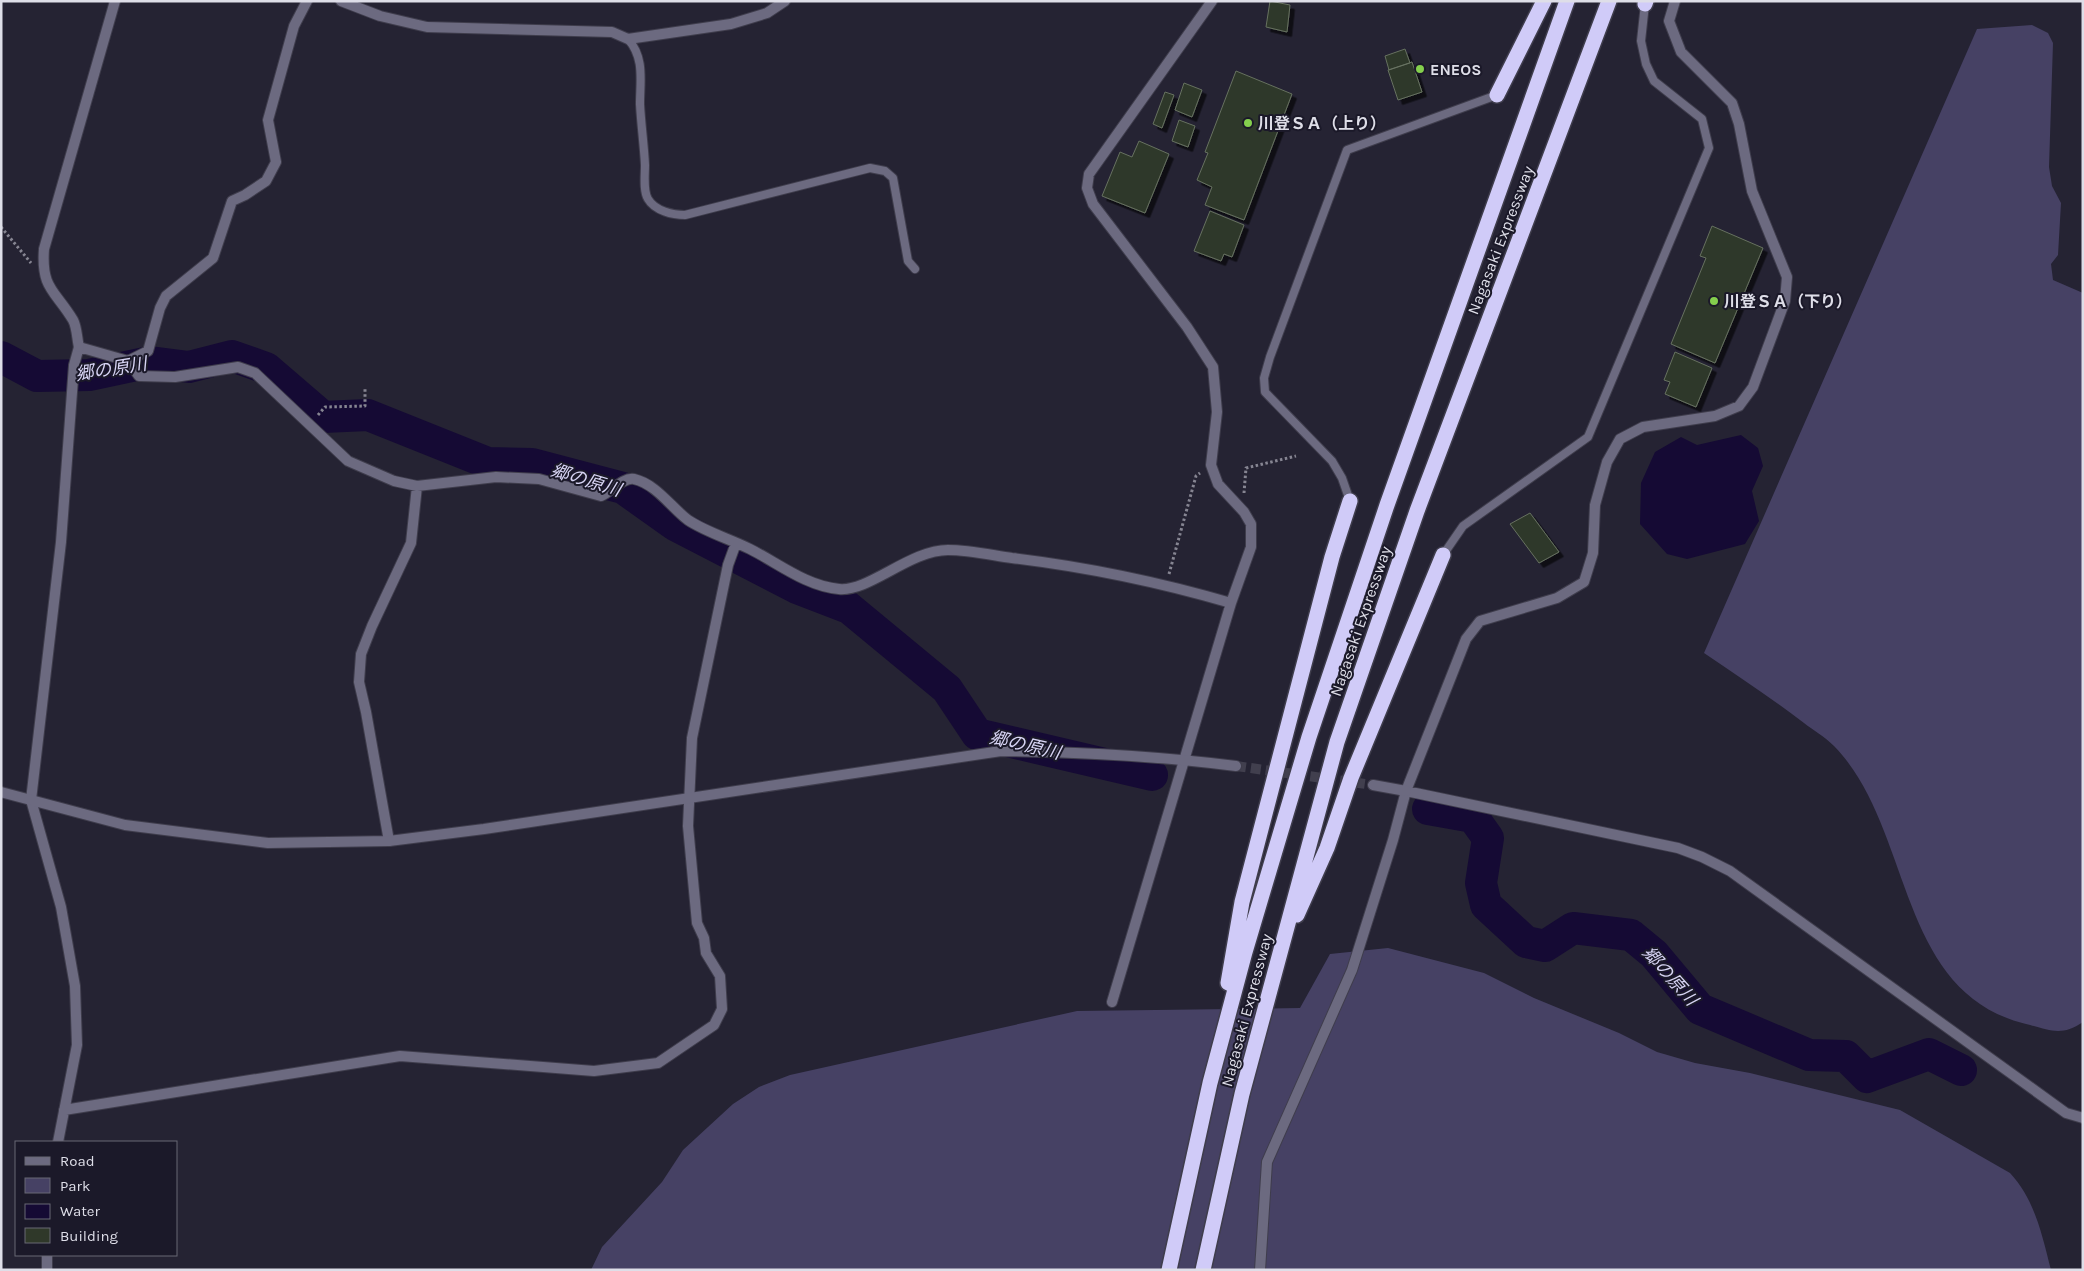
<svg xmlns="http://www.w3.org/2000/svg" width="2084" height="1271" viewBox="0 0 2084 1271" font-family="Karla,'Noto Sans JP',sans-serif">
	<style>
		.green { fill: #464164 }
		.water { fill: #150a34 }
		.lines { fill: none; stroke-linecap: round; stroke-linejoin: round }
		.river { stroke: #150a34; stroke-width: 32 }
		.building { fill: #2f3829; stroke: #667160; filter: url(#shadow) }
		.tertiary-tunnel { stroke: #413f4e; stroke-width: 10; stroke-dasharray: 10 5; stroke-linecap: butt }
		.service-casing { stroke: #3f3d4c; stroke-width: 10 }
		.minor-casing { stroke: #3f3d4c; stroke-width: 12 }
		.tertiary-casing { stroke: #3f3d4c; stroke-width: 12 }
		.motorway-casing { stroke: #3f3d4c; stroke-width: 18 }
		.path { stroke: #868592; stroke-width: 3; stroke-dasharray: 2.5 2.5; stroke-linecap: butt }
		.service { stroke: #6c6a80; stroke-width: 8 }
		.minor { stroke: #6c6a80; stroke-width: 10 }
		.tertiary { stroke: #6c6a80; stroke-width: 10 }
		.motorway { stroke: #d0cbf8; stroke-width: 15 }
		.poi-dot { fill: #84cf4d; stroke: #1b1929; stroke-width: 2 }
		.labels { text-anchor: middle; stroke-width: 4; stroke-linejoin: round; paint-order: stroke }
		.poi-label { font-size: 16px; font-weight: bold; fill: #dedee8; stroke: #1b1929; text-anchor: start }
		.street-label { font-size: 16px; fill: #dedee8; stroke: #1b1929 }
		.water-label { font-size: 18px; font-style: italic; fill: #d7d4f4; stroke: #1b1929 }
	</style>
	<defs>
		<filter id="shadow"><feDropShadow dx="4.5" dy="4.5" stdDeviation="0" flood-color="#0009"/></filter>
	</defs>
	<rect width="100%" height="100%" fill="#252333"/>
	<path class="green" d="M2032,25L2048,33L2053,43L2049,167L2052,186L2061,203L2058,255L2051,264L2053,280L2083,293V1022C2061,1037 2050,1030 2026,1024C1895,992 1914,828 1834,746C1825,737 1813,730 1804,723C1771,698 1738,676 1704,653L1977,29Z
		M1388,948L1484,973L1534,998L1619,1033L1657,1052L1695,1063L1750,1073L1900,1110L2010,1173C2035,1200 2042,1235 2051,1270H591L602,1247L662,1182L683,1150L733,1104L759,1087L790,1075L1077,1011L1300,1008L1330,954Z"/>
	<path class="water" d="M1741,435L1758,448L1763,466L1752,491L1759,521L1745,544L1687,559L1667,554L1640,524L1641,483L1655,452L1681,437L1697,445Z"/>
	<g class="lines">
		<path class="river" d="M1,357L37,376L89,375L150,362L189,367L232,356L266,368L323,417L368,415L488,463L532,464L623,488L675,525L797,588L849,608L947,689L977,734L1152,775
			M1428,809L1473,817L1488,838L1481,883L1486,905L1526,942L1545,946L1573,928L1631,935L1654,954L1700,1009L1809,1055L1846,1056L1867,1077L1929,1054L1961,1070"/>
	</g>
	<path class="building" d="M1270,1L1290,5L1287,32L1266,27Z
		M1405,49L1410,63L1389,70L1385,56Z
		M1412,62L1422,92L1398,100L1388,70Z
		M1236,71L1292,94L1244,220L1205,205L1212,187L1197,180L1208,153L1205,152Z
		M1184,83L1202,90L1192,117L1175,110Z
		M1165,92L1174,95L1162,128L1153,124Z
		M1179,120L1195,126L1188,147L1172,141Z
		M1139,141L1169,154L1145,213L1102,196L1120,152L1132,157Z
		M1210,211L1244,225L1232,257L1224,254L1221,261L1194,251Z
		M1712,226L1763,248L1715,363L1671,344L1706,258L1700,256Z
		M1675,352L1712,368L1696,407L1665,394L1670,382L1664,380Z
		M1530,513L1559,552L1539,563L1510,524Z"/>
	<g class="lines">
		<path class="tertiary-tunnel" d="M1236,766L1373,785"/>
		<g class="service-casing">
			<path id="service" d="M628,39C645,58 640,81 640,104C641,124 644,145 645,165C645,175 643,191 648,199C655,211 673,215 685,215L870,168L885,171L893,178L908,261L915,269
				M1350,501L1342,478L1332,461L1265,392L1264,378L1270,357L1347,150L1497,95
				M1443,555L1463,526L1588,437L1709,148L1702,119L1654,81L1646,64L1641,41L1645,4"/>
		</g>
		<g class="minor-casing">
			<path id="minor" d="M341,1L380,16L427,27L612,32L628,39L731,24L767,13L785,1
				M128,361L139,376L175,377L238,367L255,373L348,461L394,481L417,486L496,477L539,479L601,496C611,492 623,477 634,479C656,484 671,507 688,520C706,532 730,539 750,549C778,563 806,586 839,589C869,592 910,550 948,550C969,550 991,555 1012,558C1087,567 1159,582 1231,603
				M1406,791L1678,848L1702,857L1730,871L2066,1113L2083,1118
				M389,841L366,712L359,682L361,654L372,626L411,543L417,486
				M1112,1002L1231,603L1251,547V524L1244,512L1218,484L1211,465L1217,412L1213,367L1187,327L1093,204L1087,188L1089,174L1212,1
				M64,1110L400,1056L594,1071L658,1063L714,1025L722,1009L720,976L706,953L704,938L697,923L688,826L692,738L728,565L736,543
				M58,1142L77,1045L75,986L61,907L31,800L61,542L74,365L79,347L128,361L148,351L160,308L166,296L213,258L232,201L245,195L266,181L276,162L268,120L294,26L307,1
				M47,1270V1255
				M1260,1270L1267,1162L1352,970L1393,840L1406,791L1466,639L1480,621L1557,598L1584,582L1593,553L1595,505L1607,462L1620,439L1643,427L1715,416L1739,406L1753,387L1785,301L1787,277L1752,191L1739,124L1732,103L1681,52L1669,21L1675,1"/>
		</g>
		<g class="tertiary-casing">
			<path id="tertiary" d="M79,347C77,339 77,327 73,320C55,290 41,289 44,249L115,1
				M1373,785L1406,791
				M1,792L125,825L268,843L389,841L484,829L1001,751C1080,752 1158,756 1236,766"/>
		</g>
		<g class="motorway-casing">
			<path id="motorway" d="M1645,4L1646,1
				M1497,95L1544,1
				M1297,915L1327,848L1351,778L1443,555
				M1228,983L1242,902L1332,557L1350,501
				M1169,1270L1210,1083L1245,952L1309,737L1387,505L1567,1
				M1203,1270L1242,1094L1337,742L1417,511L1609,1"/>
		</g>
		<path class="path" d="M1,227L31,263
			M318,415L325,407L365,406V388
			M1244,493L1246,468L1296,456
			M1169,574L1196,476L1200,473"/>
		<use href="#service" class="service"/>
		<use href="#minor" class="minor"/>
		<use href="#tertiary" class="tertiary"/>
		<use href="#motorway" class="motorway"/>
	</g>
	<g class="poi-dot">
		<circle cx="1420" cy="69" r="5"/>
		<circle cx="1248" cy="123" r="5"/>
		<circle cx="1714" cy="301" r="5"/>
	</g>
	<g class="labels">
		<g class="poi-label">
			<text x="1430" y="75">ENEOS</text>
			<text x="1258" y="129">川登ＳＡ（上り）</text>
			<text x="1724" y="307">川登ＳＡ（下り）</text>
		</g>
		<g class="street-label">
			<text transform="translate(1500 240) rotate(-69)" y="6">Nagasaki Expressway</text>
			<text transform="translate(1360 621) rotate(-71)" y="6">Nagasaki Expressway</text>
			<text transform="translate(1246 1010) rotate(-75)" y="6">Nagasaki Expressway</text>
		</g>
		<g class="water-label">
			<text transform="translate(111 369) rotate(-9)" y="6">郷の原川</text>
			<text transform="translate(586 480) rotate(17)" y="6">郷の原川</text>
			<text transform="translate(1025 745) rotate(13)" y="6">郷の原川</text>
			<text transform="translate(1670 976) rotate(48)" y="6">郷の原川</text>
		</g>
	</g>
	<rect width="2084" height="1271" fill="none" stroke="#dedee8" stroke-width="5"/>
	<rect x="15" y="1141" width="162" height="115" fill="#1b1929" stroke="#696875"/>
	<rect x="25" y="1157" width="25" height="8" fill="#6c6a80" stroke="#696875"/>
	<text x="60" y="1166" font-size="15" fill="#dedee8">Road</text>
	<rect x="25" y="1178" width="25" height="15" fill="#464164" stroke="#696875"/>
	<text x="60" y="1191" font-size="15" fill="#dedee8">Park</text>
	<rect x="25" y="1204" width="25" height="15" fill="#150a34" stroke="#696875"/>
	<text x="60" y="1216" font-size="15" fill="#dedee8">Water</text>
	<rect x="25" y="1228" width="25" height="15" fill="#2f3829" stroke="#696875"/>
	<text x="60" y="1241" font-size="15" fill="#dedee8">Building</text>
</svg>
